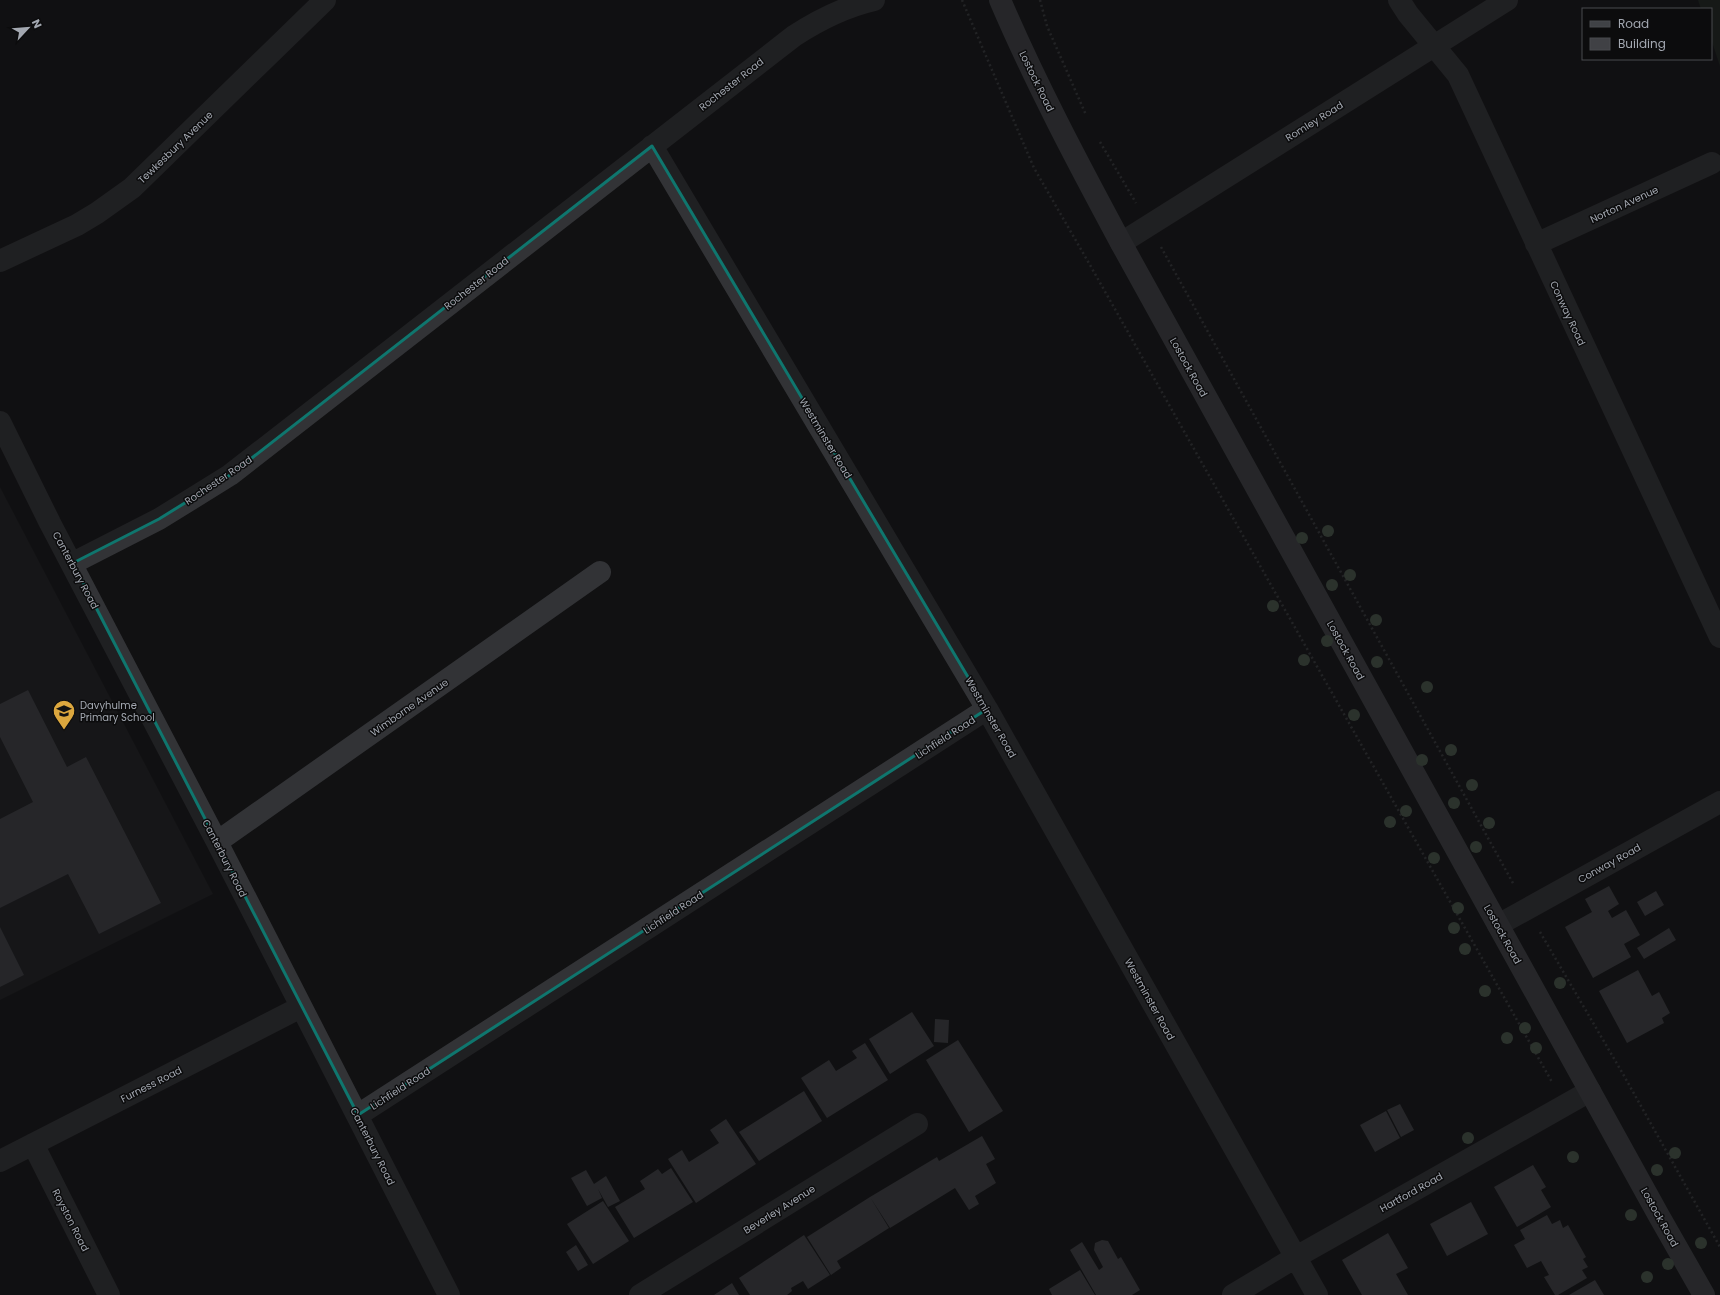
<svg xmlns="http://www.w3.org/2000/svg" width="1720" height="1295" viewBox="0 0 1720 1295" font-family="Poppins,sans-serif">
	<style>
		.built { fill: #1d1d1f }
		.green { fill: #1d241e }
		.building { fill: #404145 }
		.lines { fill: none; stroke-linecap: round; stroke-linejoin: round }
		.path { stroke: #383a3d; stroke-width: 2.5; stroke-dasharray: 2 3; stroke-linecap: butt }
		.street { stroke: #323336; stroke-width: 22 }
		.secondary { stroke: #404246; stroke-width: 22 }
		.tree { fill: #4c5c4d }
		.marked { fill: none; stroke: #0f766e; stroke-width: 3; stroke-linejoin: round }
		.labels { text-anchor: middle; stroke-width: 3; stroke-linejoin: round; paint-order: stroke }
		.street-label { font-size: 10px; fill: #a3a8b1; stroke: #0c0c0d }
		.poi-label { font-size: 10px; fill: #a3a8b1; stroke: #0c0c0d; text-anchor: start }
	</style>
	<rect width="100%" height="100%" fill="#111112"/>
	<path class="built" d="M0,487L213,894L0,1000Z"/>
	<path class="green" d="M1698,0H1720V66L1711,39V9H1701Z"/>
	<path class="building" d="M28,690L67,767L86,757L161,903L99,934L68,874L0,908V819L33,802L0,737V704Z
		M1609,886L1619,904L1608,911L1612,918L1626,910L1640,935L1624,944L1631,957L1593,978L1565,927L1592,912L1585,899Z
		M1656,891L1664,905L1645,916L1637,902Z
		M0,927L24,975L0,987Z
		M1669,928L1676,940L1644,959L1637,948Z
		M1638,970L1652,996L1659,992L1670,1013L1662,1018L1664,1023L1627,1043L1599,991Z
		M912,1012L934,1046L890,1074L869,1039Z
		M935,1019L949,1020L948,1043L934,1042Z
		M958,1040L1003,1111L969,1132L926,1060Z
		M865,1043L888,1080L827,1118L801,1078L829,1060L836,1071L857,1058L852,1051Z
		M804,1091L822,1121L759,1161L739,1132Z
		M1400,1104L1414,1130L1401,1137L1387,1110Z
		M1386,1111L1400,1138L1375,1152L1360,1125Z
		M726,1119L756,1164L696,1203L668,1159L682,1150L689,1162L719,1143L710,1130Z
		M982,1136L995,1159L986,1164L996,1183L975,1196L979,1204L969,1210L955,1188L890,1228L870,1197L937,1157L939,1161Z
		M1533,1165L1546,1187L1541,1190L1551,1207L1517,1227L1494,1187Z
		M671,1168L693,1202L634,1238L615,1207L645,1189L640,1181L658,1169L662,1174Z
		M586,1170L594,1184L606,1176L620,1201L608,1207L598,1189L602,1198L587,1206L571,1178Z
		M870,1197L889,1228L837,1261L841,1268L831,1275L807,1237Z
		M603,1201L629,1241L593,1264L567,1224Z
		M1471,1202L1488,1234L1447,1256L1430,1224Z
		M1547,1215L1552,1224L1560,1220L1563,1228L1568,1225L1586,1257L1583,1259L1588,1267L1582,1270L1587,1278L1558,1295H1555L1544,1277L1549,1275L1541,1261L1527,1268L1514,1245L1525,1239L1520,1230Z
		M1388,1233L1408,1268L1396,1274L1408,1295H1362L1342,1260Z
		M804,1235L830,1275L808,1289L803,1281L791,1288L792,1291L787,1295H750L739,1278Z
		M1102,1240L1108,1241L1118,1259L1121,1257L1140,1290L1132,1295H1096L1070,1250L1082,1242L1099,1270L1103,1267L1094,1250L1095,1243Z
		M576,1245L588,1265L578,1271L566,1252Z
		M1080,1270L1095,1295H1052L1049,1289Z
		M1595,1280L1604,1295H1569Z
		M732,1283L739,1295H714Z"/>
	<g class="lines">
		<path class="path" d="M962,0L1034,168L1090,265L1552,1082
			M1040,0L1047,26L1086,115
			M1100,142L1136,203
			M1161,247L1514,885
			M1540,932L1623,1074L1720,1247"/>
		<path class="street" d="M1399,0L1408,14L1458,75L1720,637
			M652,146L987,709L1317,1295
			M1121,243L1507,0
			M1536,244L1712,163
			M0,261L77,225L97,213L132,188L325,0
			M0,422L50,523L217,842L449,1295
			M73,563L159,519L230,475L794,36C820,19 844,7 874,0
			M217,842L600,572
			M1498,925L1720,802
			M358,1115L987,709
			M33,1144L109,1295
			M0,1161L301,1007
			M640,1295L917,1124
			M1233,1295L1296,1257L1590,1091"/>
		<path class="secondary" d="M1000,0C1036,84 1078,163 1121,243L1659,1216L1704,1295"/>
	</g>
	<g class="tree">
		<circle cx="1328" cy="531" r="6"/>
		<circle cx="1302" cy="538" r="6"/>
		<circle cx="1350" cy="575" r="6"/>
		<circle cx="1332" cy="585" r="6"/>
		<circle cx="1273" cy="606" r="6"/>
		<circle cx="1376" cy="620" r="6"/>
		<circle cx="1327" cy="641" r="6"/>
		<circle cx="1304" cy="660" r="6"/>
		<circle cx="1377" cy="662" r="6"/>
		<circle cx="1427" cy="687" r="6"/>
		<circle cx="1354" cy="715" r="6"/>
		<circle cx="1451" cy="750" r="6"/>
		<circle cx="1422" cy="760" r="6"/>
		<circle cx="1472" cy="785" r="6"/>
		<circle cx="1454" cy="803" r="6"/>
		<circle cx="1406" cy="811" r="6"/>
		<circle cx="1390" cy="822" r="6"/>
		<circle cx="1489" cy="823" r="6"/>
		<circle cx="1476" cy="847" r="6"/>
		<circle cx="1434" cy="858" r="6"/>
		<circle cx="1458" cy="908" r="6"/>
		<circle cx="1454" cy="928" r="6"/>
		<circle cx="1465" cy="949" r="6"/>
		<circle cx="1560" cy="983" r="6"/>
		<circle cx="1485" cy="991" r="6"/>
		<circle cx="1525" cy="1028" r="6"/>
		<circle cx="1507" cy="1038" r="6"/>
		<circle cx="1536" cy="1048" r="6"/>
		<circle cx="1468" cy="1138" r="6"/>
		<circle cx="1675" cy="1153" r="6"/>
		<circle cx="1573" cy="1157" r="6"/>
		<circle cx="1657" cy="1170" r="6"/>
		<circle cx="1631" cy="1215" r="6"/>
		<circle cx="1701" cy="1243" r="6"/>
		<circle cx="1668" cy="1264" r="6"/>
		<circle cx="1647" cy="1277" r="6"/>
	</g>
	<path d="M0 0H1720V1295H0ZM652,146L987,709L358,1115L73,563L159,519L230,475Z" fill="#111112" fill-opacity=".55" fill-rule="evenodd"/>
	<path class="marked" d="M652,146L987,709L358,1115L73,563L159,519L230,475Z"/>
	<defs>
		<g id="school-pin" transform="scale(1.15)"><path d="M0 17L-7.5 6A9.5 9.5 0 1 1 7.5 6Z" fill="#dca73e" stroke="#0c0c0d"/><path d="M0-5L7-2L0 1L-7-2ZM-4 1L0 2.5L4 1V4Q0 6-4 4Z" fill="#111"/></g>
	</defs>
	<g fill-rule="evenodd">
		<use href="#school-pin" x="64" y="711"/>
	</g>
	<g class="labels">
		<g class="street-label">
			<text transform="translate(1037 81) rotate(64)" y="4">Lostock Road</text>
			<text transform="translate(731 84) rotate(-38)" y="4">Rochester Road</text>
			<text transform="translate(1314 121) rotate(-32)" y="4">Romley Road</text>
			<text transform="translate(175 147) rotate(-44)" y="4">Tewkesbury Avenue</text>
			<text transform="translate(1624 204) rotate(-25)" y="4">Norton Avenue</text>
			<text transform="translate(476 283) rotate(-38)" y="4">Rochester Road</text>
			<text transform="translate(1568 313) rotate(65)" y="4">Conway Road</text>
			<text transform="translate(1189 367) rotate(61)" y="4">Lostock Road</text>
			<text transform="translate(826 438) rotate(59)" y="4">Westminster Road</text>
			<text transform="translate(218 480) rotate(-34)" y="4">Rochester Road</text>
			<text transform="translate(76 570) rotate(62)" y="4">Canterbury Road</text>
			<text transform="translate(1346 650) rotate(61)" y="4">Lostock Road</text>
			<text transform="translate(409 707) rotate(-35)" y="4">Wimborne Avenue</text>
			<text transform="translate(991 717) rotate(60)" y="4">Westminster Road</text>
			<text transform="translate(945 737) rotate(-33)" y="4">Lichfield Road</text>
			<text transform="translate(225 858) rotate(63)" y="4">Canterbury Road</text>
			<text transform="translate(1609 863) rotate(-29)" y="4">Conway Road</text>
			<text transform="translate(673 912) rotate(-33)" y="4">Lichfield Road</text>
			<text transform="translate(1503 934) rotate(61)" y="4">Lostock Road</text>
			<text transform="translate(1150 999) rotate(61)" y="4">Westminster Road</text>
			<text transform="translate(151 1084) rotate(-27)" y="4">Furness Road</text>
			<text transform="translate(400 1088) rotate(-33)" y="4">Lichfield Road</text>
			<text transform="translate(373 1146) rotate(63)" y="4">Canterbury Road</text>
			<text transform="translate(1411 1192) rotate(-29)" y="4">Hartford Road</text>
			<text transform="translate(779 1209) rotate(-32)" y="4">Beverley Avenue</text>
			<text transform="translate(1660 1217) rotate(61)" y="4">Lostock Road</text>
			<text transform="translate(71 1220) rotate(63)" y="4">Royston Road</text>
		</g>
		<g class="poi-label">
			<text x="80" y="709">Davyhulme<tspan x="80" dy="12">Primary School</tspan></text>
		</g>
	</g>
	<rect x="1582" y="8" width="130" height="52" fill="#0c0c0d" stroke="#484a4f"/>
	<rect x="1590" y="21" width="20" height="6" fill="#404246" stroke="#484a4f"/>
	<text x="1618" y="28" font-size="12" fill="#a3a8b1">Road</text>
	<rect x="1590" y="38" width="20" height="12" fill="#404145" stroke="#484a4f"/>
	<text x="1618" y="48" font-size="12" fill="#a3a8b1">Building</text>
	<g transform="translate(28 28) rotate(64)" stroke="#0c0c0d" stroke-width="3" paint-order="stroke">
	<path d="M0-3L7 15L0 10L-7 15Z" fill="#a3a8b1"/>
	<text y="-6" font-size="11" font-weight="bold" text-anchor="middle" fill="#a3a8b1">N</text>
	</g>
</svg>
